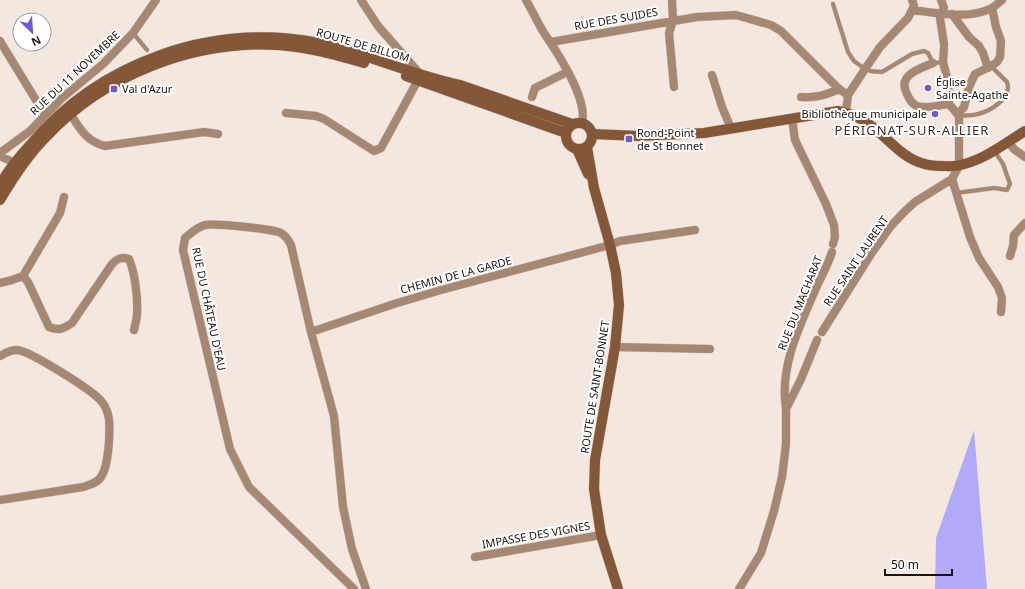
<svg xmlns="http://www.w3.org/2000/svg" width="1025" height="589" viewBox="0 0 1025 589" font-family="'Noto Sans',sans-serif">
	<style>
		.forest { fill: #b1abf7 }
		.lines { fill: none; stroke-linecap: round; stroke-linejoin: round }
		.lane-casing { stroke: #d1c5be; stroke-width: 5 }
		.street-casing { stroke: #d1c5be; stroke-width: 9 }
		.secondary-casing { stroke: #d1c5be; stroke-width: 11 }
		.lane { stroke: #a68772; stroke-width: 4 }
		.street { stroke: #a68772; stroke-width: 8 }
		.secondary { stroke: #835738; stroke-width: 10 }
		.poi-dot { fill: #705ad4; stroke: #fff; stroke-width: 1.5 }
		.labels { text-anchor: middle; stroke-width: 4; stroke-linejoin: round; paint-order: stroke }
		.street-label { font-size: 11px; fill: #191412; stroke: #fff }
		.poi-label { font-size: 11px; fill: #191412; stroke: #fff; text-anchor: start }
		.quarter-label { font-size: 13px; letter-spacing: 1px; fill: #3a302a; stroke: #fff }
	</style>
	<rect width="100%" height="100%" fill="#f4e7df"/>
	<path class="forest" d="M974,430L987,589H935L936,538Z"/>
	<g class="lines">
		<g class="lane-casing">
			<path id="lane" d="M833,4L848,52L854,61L865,69L870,71L882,72L912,54L924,51L928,53L933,63L943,62
				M133,33L147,50
				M959,116C965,115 972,116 978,114C990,111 1013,98 1007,82L991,66
				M956,193L994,188L1007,190L1010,184L1003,164L995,152"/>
		</g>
		<g class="street-casing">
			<path id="street" d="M361,0L378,26L420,74
				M526,0C533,12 538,24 546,36C559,55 588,100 582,123
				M672,0L673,21L669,33L674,87
				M941,0L944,8L940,18L944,44
				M912,10C938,13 968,20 992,8C996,6 999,2 1002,0
				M952,14L969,37L979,46L983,53L988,68
				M0,41L45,115
				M551,42L697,17L736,15L771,25L781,31L839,89L848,95
				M944,48L943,62L948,81L949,104
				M933,63C919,69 897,75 907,94C909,99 912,104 917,106C927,109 939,105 949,104
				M712,75L722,107L731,128
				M532,97L535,88L567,72
				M801,97C816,98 826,95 839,89
				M949,104L959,116V166L952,179L970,237L979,258L998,287L1002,298L1001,312
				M68,110C79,127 85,141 105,146L204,132L218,134
				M846,112L848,95L865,69L880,47L908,18L914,6L912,0
				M286,113L316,116L324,119L374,151L381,148L418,80
				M958,114L964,107L969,87L975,74L991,66L997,62L1000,57L1001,41L996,27L992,8
				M792,118L795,140L826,204L834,225L835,237L833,244
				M1008,142L1015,150L1025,157
				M0,153L30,131L61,99L103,64L133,33L156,0
				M0,156L15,163
				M1010,256L1013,246L1014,235L1025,223
				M23,276L60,213L64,197
				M0,283L12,280L23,276L28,282L49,327C59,331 63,329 72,323L112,264C118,258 121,257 129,259C135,273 138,298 137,314C137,319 135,324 134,330
				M311,332L394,304L441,290L610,245L620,241L695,230
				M822,332L871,254L891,226L905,211L915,202L952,179
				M615,347L710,349
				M0,356C5,353 10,350 17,350C30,351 94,391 102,402C106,407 108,413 109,419C110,432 109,466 101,477C97,483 90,485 83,487L0,500
				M786,408C779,366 801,323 817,286C822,275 828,265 832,252
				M475,557L601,535
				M354,589L249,487L230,449L183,250L185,238C191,233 197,227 205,225C215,223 273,229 281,233C286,236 289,241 291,245L311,332L334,416L343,507L352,549L366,589
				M739,589L761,553L774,511L782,477L786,444V409L801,379L817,340"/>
		</g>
		<g class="secondary-casing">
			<path id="secondary" d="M406,76L566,133
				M566 136a13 13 0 1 1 26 0a13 13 0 1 1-26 0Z
				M592,134L639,136L704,133L838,111C864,116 874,128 892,144C907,158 920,166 941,166C947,166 954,167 960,165C984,160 1004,144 1025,131
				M587,147L594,188L610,245L616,273L619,305L615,347L595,460L594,489L601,535L618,589
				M577,149L588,174
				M0,185C8,170 19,157 31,144C100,62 212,22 319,43C327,44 336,48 345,50C383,61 421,77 460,85L572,124
				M0,200C13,178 28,155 46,137C104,75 193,40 278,45C308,47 336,55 364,63"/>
		</g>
		<use href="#lane" class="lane"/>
		<use href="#street" class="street"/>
		<use href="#secondary" class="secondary"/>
	</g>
	<g class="poi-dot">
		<circle cx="928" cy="88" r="4"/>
		<rect x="110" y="85" width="8" height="8" rx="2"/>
		<circle cx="935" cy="114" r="4"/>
		<rect x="625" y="135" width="8" height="8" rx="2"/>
	</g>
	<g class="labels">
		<g class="street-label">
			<text transform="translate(616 19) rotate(-10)" y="4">RUE DES SUIDES</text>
			<text transform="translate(363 45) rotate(16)" y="4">ROUTE DE BILLOM</text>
			<text transform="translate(75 73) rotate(-43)" y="4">RUE DU 11 NOVEMBRE</text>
			<text transform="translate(856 261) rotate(-56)" y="4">RUE SAINT LAURENT</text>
			<text transform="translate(456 275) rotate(-15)" y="4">CHEMIN DE LA GARDE</text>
			<text transform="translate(800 303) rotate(-68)" y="4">RUE DU MACHARAT</text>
			<text transform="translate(209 309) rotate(78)" y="4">RUE DU CHÂTEAU D'EAU</text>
			<text transform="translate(595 387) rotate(-81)" y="4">ROUTE DE SAINT-BONNET</text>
			<text transform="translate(536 535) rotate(-10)" y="4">IMPASSE DES VIGNES</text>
		</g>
		<g class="poi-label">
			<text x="936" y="86">Église<tspan x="936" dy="13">Sainte-Agathe</tspan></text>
			<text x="122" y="93">Val d'Azur</text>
			<text x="927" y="118" text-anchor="end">Bibliothèque municipale</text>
			<text x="637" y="137">Rond-Point<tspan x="637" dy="13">de St Bonnet</tspan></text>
		</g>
		<g class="quarter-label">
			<text x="912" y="135">PÉRIGNAT-SUR-ALLIER</text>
		</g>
	</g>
	<g transform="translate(32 32) rotate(155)"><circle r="19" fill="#ffffff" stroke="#a3a1a0"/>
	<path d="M0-3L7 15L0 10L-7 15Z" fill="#705ad4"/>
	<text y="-6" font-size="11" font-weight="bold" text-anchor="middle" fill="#191412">N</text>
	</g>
	<path d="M885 569v6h67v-6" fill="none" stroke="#191412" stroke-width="2"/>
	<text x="891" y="569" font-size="12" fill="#191412" stroke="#ffffff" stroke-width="3" paint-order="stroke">50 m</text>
</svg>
